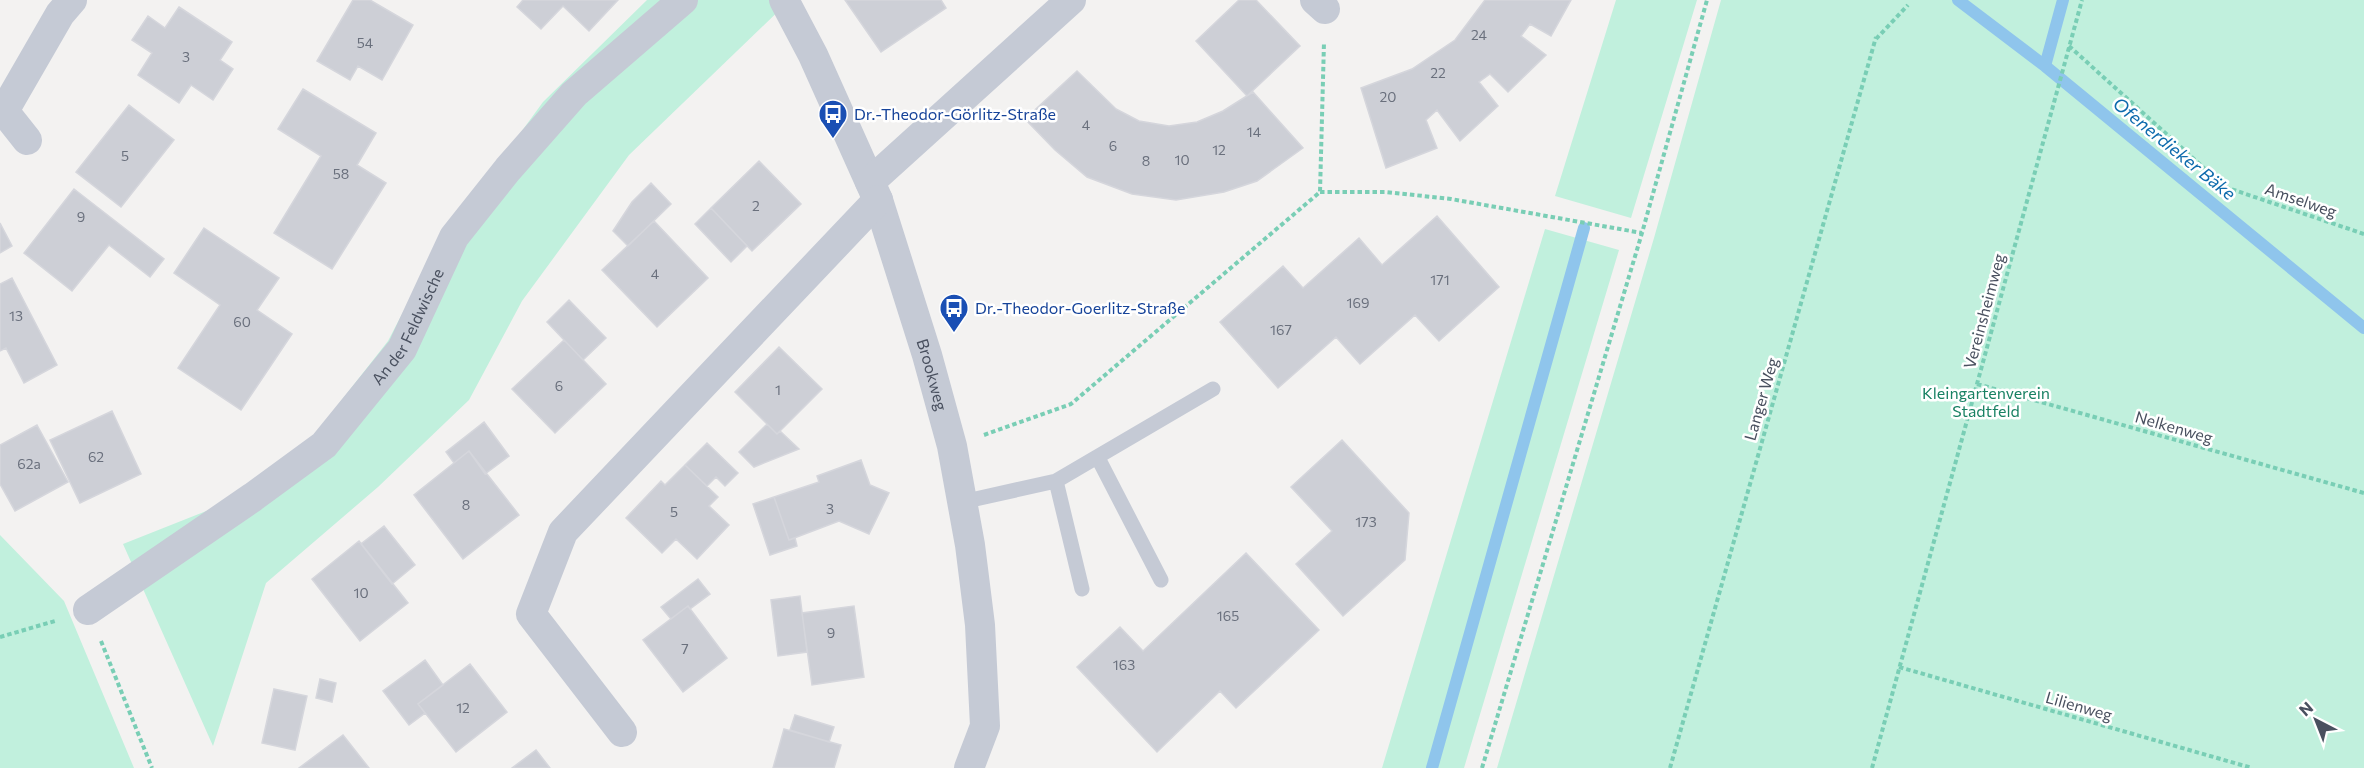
<svg xmlns="http://www.w3.org/2000/svg" width="2364" height="768" viewBox="0 0 2364 768" font-family="Commissioner,sans-serif">
	<style>
		.green { fill: #c1f0dd }
		.lines { fill: none; stroke-linecap: round; stroke-linejoin: round }
		.stream { stroke: #8fc5ec; stroke-width: 12 }
		.building { fill: #cdcfd6; stroke: #d5d6dc; stroke-width: 1.5 }
		.path { stroke: #79ceb5; stroke-width: 4; stroke-dasharray: 4.5 3; stroke-linecap: butt }
		.service { stroke: #c5cad5; stroke-width: 15 }
		.minor { stroke: #c5cad5; stroke-width: 30 }
		.labels { text-anchor: middle; stroke-width: 5; stroke-linejoin: round; paint-order: stroke }
		.number-label { font-size: 14px; fill: #6a707d }
		.transit-label { font-size: 16px; fill: #164399; stroke: #fff; text-anchor: start }
		.street-label { font-size: 16px; fill: #49505f; stroke: #fff }
		.park-label { font-size: 16px; fill: #188163; stroke: #fff }
		.water-label { font-size: 18px; font-style: italic; fill: #0e6bad; stroke: #fff }
	</style>
	<rect width="100%" height="100%" fill="#f3f2f1"/>
	<path class="green" d="M647,0H790L629,155L522,301L469,400L378,487L266,583L213,746L123,544L229,502L305,447L388,341L437,247L543,102Z
		M1616,0H1697L1631,218L1555,196Z
		M1721,0H2364V768H1497L1654,238Z
		M1545,229L1619,250L1464,768H1382Z
		M0,535L64,601L134,768H0Z"/>
	<g class="lines">
		<path class="stream" d="M1958,0L2045,66L2364,328
			M2045,66L2063,0
			M1432,768L1584,228"/>
	</g>
	<path class="building" d="M353,0H370L413,25L382,80L358,66L350,80L317,61Z
		M523,0H618L589,31L563,6L541,29L517,7Z
		M845,0H941L946,8L881,52Z
		M1239,0H1256L1300,46L1247,96L1196,41Z
		M1485,0H1571L1551,36L1530,24L1521,36L1546,55L1508,92L1490,74L1479,82L1498,106L1460,141L1437,110L1426,120L1437,148L1386,168L1361,88L1412,69L1455,40Z
		M179,7L232,42L220,60L233,69L213,100L191,85L179,103L138,75L152,53L132,40L148,16L165,28Z
		M1077,71L1116,109L1139,121L1169,126L1197,122L1223,111L1253,92L1303,148L1257,181L1224,192L1176,200L1132,194L1087,177L1055,150L1025,119Z
		M303,89L376,133L357,165L386,183L332,269L274,233L321,156L278,129Z
		M129,105L174,140L121,207L76,172Z
		M759,161L801,204L752,251L711,208Z
		M651,183L671,204L628,246L613,231L632,202Z
		M74,189L164,259L150,277L109,245L72,291L24,253Z
		M711,208L747,246L731,262L695,224Z
		M1437,216L1499,287L1439,341L1415,315L1360,364L1336,337L1278,388L1220,322L1283,266L1303,288L1359,238L1382,265Z
		M654,221L708,278L657,327L602,270Z
		M0,223L12,246L0,253Z
		M204,228L279,278L257,310L292,334L241,410L178,368L220,305L174,273Z
		M12,278L57,365L24,383L6,348L0,351V284Z
		M569,300L606,338L583,360L547,322Z
		M564,340L606,384L555,433L512,389Z
		M779,347L822,389L777,434L735,392Z
		M112,411L141,474L80,503L50,440Z
		M484,422L509,456L485,474L469,451L454,463L446,452Z
		M767,424L777,434L780,431L799,449L754,467L739,452Z
		M37,425L68,482L15,511L0,484V445Z
		M1342,440L1409,513L1405,560L1343,616L1296,564L1332,531L1291,487Z
		M707,443L738,473L725,486L716,477L707,486L685,465Z
		M469,451L519,515L463,559L414,495Z
		M861,460L870,485L889,493L869,534L839,521L789,540L774,497L819,482L817,476Z
		M685,465L718,497L709,506L729,525L697,559L676,539L662,553L626,518L661,481L665,485Z
		M774,497L789,540L795,538L797,546L770,555L753,504Z
		M384,526L415,565L392,584L361,544Z
		M359,541L408,603L360,641L312,579Z
		M1246,553L1319,630L1236,708L1220,691L1157,752L1077,667L1120,627L1143,651Z
		M698,579L710,594L690,609L688,606L671,619L661,607Z
		M800,596L807,652L778,656L771,600Z
		M688,606L727,658L683,692L643,640Z
		M854,606L864,677L812,685L802,613Z
		M425,660L443,685L418,704L425,713L409,725L383,691Z
		M470,664L507,712L456,752L418,704Z
		M320,679L336,683L332,702L316,698Z
		M274,689L307,696L295,750L262,743Z
		M795,715L834,727L829,742L790,730Z
		M784,729L841,745L834,768H773Z
		M343,735L369,768H299Z
		M536,750L550,768H512Z"/>
	<g class="lines">
		<path class="path" d="M1876,39L1908,5
			M2069,46L2225,187L2364,234
			M1320,192H1386L1451,199L1642,233
			M1977,384L2364,493
			M984,435L1071,404L1320,192L1324,42
			M0,637L55,621
			M101,641L152,768
			M1899,667L2252,768
			M1482,768L1642,233L1707,0
			M1670,768L1876,37
			M1872,768L2082,0"/>
		<path class="service" d="M1098,458L1161,580
			M1056,481L1213,389
			M962,502L1056,481L1082,589"/>
		<g class="minor">
			<path id="s1" d="M784,0L813,55L878,200L927,355L952,446L970,545L980,625L985,726L969,768"/>
			<path d="M1315,0L1325,9"/>
			<path d="M27,140L4,111L60,14L72,0"/>
			<path d="M870,182L1071,0"/>
			<path id="s2" d="M88,610L253,497L324,445L402,349L454,237L508,169L574,94L683,0"/>
			<path d="M622,732L531,614L563,532L878,200"/>
		</g>
	</g>
	<defs>
		<g id="bus-pin" transform="scale(1.5)"><path d="M0 17L-7.5 6A9.5 9.5 0 1 1 7.5 6Z" fill="#1a4fb4" stroke="#fff"/><path d="M-5-6H5V4H4V6H2V4H-2V6H-4V4H-5ZM-3.5-4V0h7V-4ZM-3.5 1.2v1.5H-2V1.2ZM2 1.2v1.5H3.5V1.2Z" fill="#fff"/></g>
	</defs>
	<g fill-rule="evenodd">
		<use href="#bus-pin" x="833" y="114"/>
		<use href="#bus-pin" x="954" y="308"/>
	</g>
	<g class="labels">
		<g class="number-label">
			<text x="1479" y="40">24</text>
			<text x="365" y="48">54</text>
			<text x="186" y="62">3</text>
			<text x="1438" y="78">22</text>
			<text x="1388" y="102">20</text>
			<text x="1086" y="130">4</text>
			<text x="1254" y="137">14</text>
			<text x="1113" y="151">6</text>
			<text x="1219" y="155">12</text>
			<text x="125" y="161">5</text>
			<text x="1182" y="165">10</text>
			<text x="1146" y="166">8</text>
			<text x="341" y="179">58</text>
			<text x="756" y="211">2</text>
			<text x="81" y="222">9</text>
			<text x="655" y="279">4</text>
			<text x="1440" y="285">171</text>
			<text x="1358" y="308">169</text>
			<text x="16" y="321">13</text>
			<text x="242" y="327">60</text>
			<text x="1281" y="335">167</text>
			<text x="559" y="391">6</text>
			<text x="778" y="395">1</text>
			<text x="96" y="462">62</text>
			<text x="29" y="469">62a</text>
			<text x="466" y="510">8</text>
			<text x="830" y="514">3</text>
			<text x="674" y="517">5</text>
			<text x="1366" y="527">173</text>
			<text x="361" y="598">10</text>
			<text x="1228" y="621">165</text>
			<text x="831" y="638">9</text>
			<text x="685" y="654">7</text>
			<text x="1124" y="670">163</text>
			<text x="463" y="713">12</text>
		</g>
		<g class="transit-label">
			<text x="854" y="120">Dr.-Theodor-Görlitz-Straße</text>
			<text x="975" y="314">Dr.-Theodor-Goerlitz-Straße</text>
		</g>
		<g class="street-label">
			<text transform="translate(2301 200) rotate(19)" y="6">Amselweg</text>
			<text transform="translate(1984 311) rotate(-75)" y="6">Vereinsheimweg</text>
			<text dy="6" stroke="none"><textPath href="#s2" startOffset="434">An der Feldwische</textPath></text>
			<text dy="6" stroke="none"><textPath href="#s1" startOffset="404">Brookweg</textPath></text>
			<text transform="translate(1761 399) rotate(-74)" y="6">Langer Weg</text>
			<text transform="translate(2174 427) rotate(16)" y="6">Nelkenweg</text>
			<text transform="translate(2079 706) rotate(16)" y="6">Lilienweg</text>
		</g>
		<g class="park-label">
			<text x="1986" y="399">Kleingartenverein<tspan x="1986" dy="18">Stadtfeld</tspan></text>
		</g>
		<g class="water-label">
			<text transform="translate(2174 149) rotate(39)" y="6">Ofenerdieker Bäke</text>
		</g>
	</g>
	<g transform="translate(2316 720) rotate(318)" stroke="#ffffff" stroke-width="4.5" paint-order="stroke">
	<path d="M0-4.5L10 22L0 15L-10 22Z" fill="#49505f"/>
	<text y="-9" font-size="16" font-weight="bold" text-anchor="middle" fill="#49505f">N</text>
	</g>
</svg>
